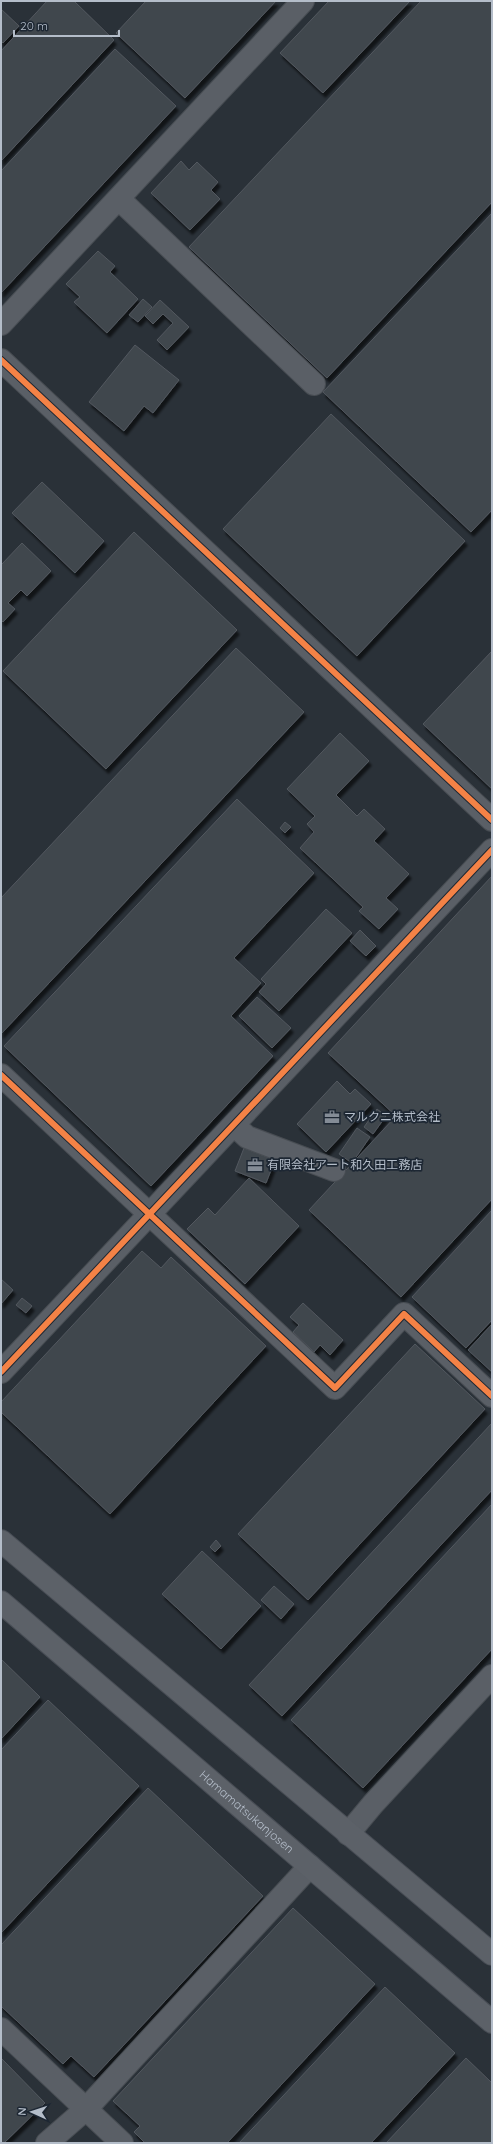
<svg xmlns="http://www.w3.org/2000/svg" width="493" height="2144" viewBox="0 0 493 2144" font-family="Quicksand,'Noto Sans JP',sans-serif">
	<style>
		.building { fill: #41464d; stroke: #52585f; filter: url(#shadow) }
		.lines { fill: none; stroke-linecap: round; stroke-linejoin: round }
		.minor-casing { stroke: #484d53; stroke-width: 24 }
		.major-casing { stroke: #484d55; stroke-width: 24 }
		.minor { stroke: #5a5f66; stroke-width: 22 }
		.major { stroke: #5c6168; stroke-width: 22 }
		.cycleway-casing { stroke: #1d2733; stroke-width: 8 }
		.cycleway { stroke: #f48246; stroke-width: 6 }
		.labels { text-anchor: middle; stroke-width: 3.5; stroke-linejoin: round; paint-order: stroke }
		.poi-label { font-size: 12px; fill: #b4bdc9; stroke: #1d2733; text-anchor: start }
		.street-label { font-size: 12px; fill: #b4bdc9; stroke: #1d2733 }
	</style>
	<defs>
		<filter id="shadow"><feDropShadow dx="2.5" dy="4.5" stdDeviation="1" flood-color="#0009"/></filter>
	</defs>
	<rect width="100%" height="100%" fill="#2a3138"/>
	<path class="building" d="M47,1H74L114,40L1,161V51Z
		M146,1H276L185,98L116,33Z
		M329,1H410L323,93L280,53Z
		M421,1H492V202L327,378L189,247Z
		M1,9L19,26L3,43L1,41Z
		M115,49L176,106L1,293V171Z
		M181,161L189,170L197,162L218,182L211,190L220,199L190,230L151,193Z
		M492,213V510L471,532L323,392Z
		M98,251L115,266L110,272L138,299L107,333L74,302L80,297L66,284Z
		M143,299L152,307L138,322L129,315Z
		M160,300L189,327L167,350L157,340L173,323L163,314L153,324L145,316Z
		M135,345L179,380L153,413L144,406L124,431L89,402Z
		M331,414L465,541L357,656L223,529Z
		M42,482L104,541L75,573L12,513Z
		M134,532L237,630L106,769L3,671Z
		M22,543L51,571L27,596L21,590L8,603L15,609L3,622L1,620V565Z
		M236,648L304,712L1,1034V898Z
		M492,651V789L423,724Z
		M340,733L369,761L336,795L357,816L364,809L385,829L374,841L409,874L386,898L398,909L379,929L359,911L363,907L300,848L314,832L307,824L315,816L287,789Z
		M237,799L314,873L234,958L261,983L231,1016L273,1056L151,1186L4,1046Z
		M285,822L291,827L285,833L280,828Z
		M492,876V1199L401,1297L309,1210L396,1116L328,1053Z
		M326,909L352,933L279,1011L259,992L266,984L261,979Z
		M360,930L376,946L366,956L350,941Z
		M257,997L291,1028L272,1048L239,1016Z
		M337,1081L350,1094L355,1089L371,1104L326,1152L297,1124Z
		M377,1109L386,1116L373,1134L364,1127Z
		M357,1128L370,1137L352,1163L339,1154Z
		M244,1148L275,1160L266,1183L235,1171Z
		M249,1178L299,1226L245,1284L187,1229L208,1208L215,1215Z
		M492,1210V1320L466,1348L412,1297Z
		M142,1251L161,1268L171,1257L266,1346L110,1514L1,1412V1402Z
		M1,1279L13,1290L1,1304Z
		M22,1298L32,1306L26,1313L16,1305Z
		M303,1303L343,1340L330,1355L320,1345L314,1352L293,1332L299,1325L290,1317Z
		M492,1324V1372L468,1350Z
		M415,1344L485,1409L308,1600L238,1534Z
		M492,1423V1490L282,1716L249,1685Z
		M492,1504V1649L363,1788L291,1720Z
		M216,1540L221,1546L215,1552L210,1547Z
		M202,1551L261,1606L221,1649L162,1594Z
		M274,1586L294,1604L281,1619L261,1600Z
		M1,1659L40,1697L1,1739Z
		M48,1700L139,1786L1,1933V1750Z
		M148,1788L263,1896L94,2077L71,2056L63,2064L1,2006V1945Z
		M293,1908L375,1984L227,2143H145L134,2132L140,2126L113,2101Z
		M385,1987L455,2053L371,2143H239Z
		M1,2058L45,2103L4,2143H1Z
		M466,2058L492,2083V2143H386Z"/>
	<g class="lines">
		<g class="minor-casing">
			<path id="minor" d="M119,199L314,384
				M1,324L303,1
				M1,360L492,820
				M1,1075L335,1388L404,1314L492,1396
				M234,1125L247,1137L334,1170
				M1,1372L492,850
				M348,1834L373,1804L492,1676
				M1,2029L122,2143
				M47,2143L86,2109L310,1866"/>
		</g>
		<g class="major-casing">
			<g id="major">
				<path d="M1,1541L492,1954"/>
				<path id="s1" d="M1,1602L492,2022"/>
			</g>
		</g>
		<use href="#minor" class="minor"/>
		<use href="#major" class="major"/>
		<g class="cycleway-casing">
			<path id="cycleway" d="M1,360L492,820
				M1,1075L335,1388L404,1314L492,1396
				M1,1372L492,850"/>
		</g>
		<use href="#cycleway" class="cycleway"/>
	</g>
	<defs>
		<g id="office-bare" transform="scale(1.2)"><path d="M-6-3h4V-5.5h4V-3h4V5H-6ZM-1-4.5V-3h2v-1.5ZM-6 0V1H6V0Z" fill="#848c96" stroke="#1d2733" stroke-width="2.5" paint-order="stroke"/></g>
	</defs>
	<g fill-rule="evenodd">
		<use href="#office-bare" x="332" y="1117"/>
		<use href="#office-bare" x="255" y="1165"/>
	</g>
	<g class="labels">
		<g class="poi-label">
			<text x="344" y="1121">マルクニ株式会社</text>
			<text x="267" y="1169">有限会社アート和久田工務店</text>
		</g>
		<g class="street-label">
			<text dy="4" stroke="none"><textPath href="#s1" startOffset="323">Hamamatsukanjosen</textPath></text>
		</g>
	</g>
	<rect width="493" height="2144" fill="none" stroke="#b4bdc9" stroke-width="4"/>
	<g transform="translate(32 2112) rotate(273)" stroke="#1d2733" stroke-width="3" paint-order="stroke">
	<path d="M0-3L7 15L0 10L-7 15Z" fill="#b4bdc9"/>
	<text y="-6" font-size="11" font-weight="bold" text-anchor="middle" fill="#b4bdc9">N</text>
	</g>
	<path d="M14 30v6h105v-6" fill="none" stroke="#b4bdc9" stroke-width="2"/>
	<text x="20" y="30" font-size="12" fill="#b4bdc9" stroke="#1d2733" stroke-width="3" paint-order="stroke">20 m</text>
</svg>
